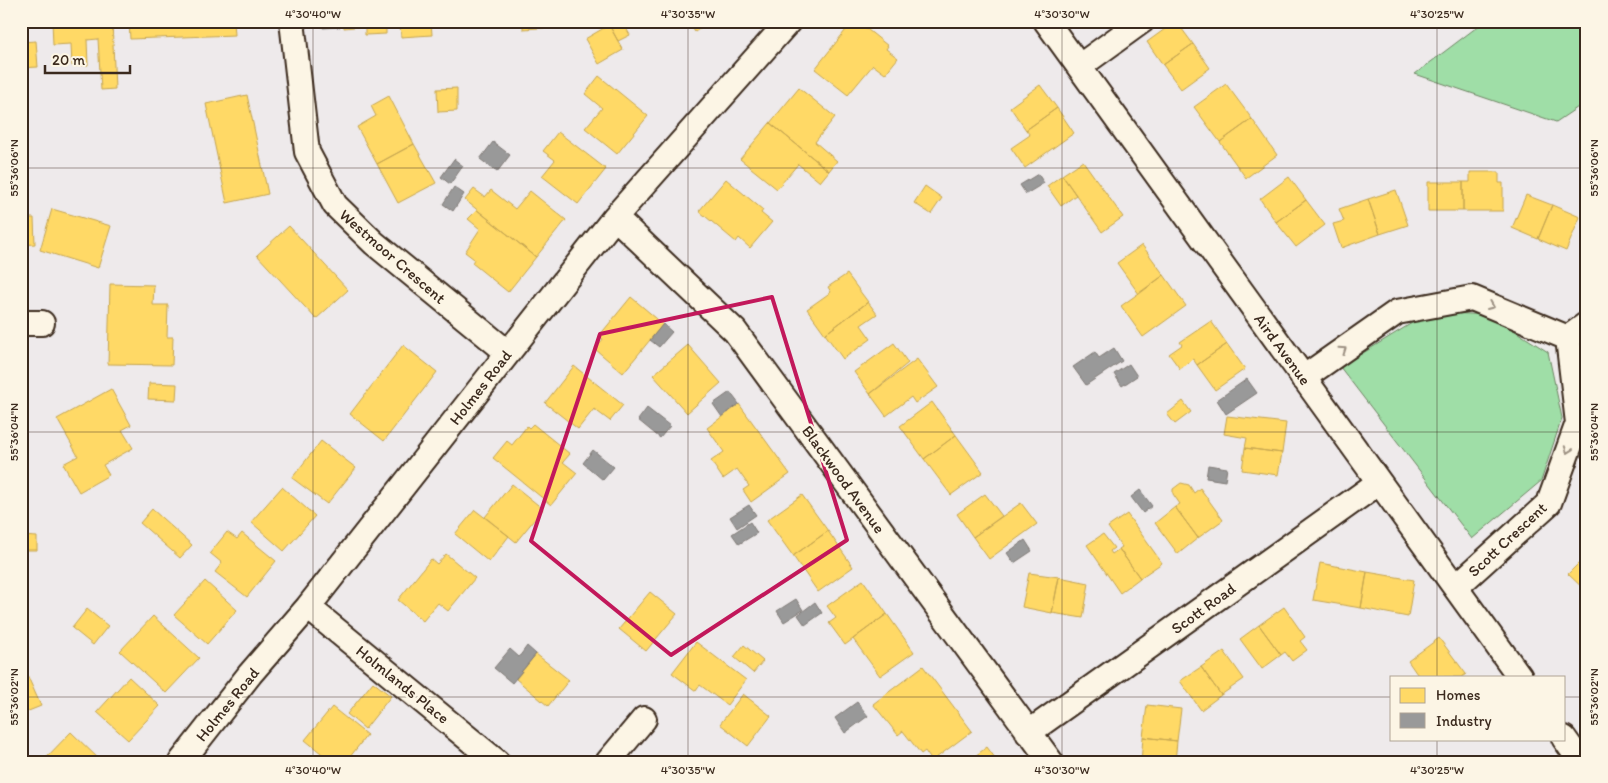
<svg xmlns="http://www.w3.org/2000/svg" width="1608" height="783" viewBox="0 0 1608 783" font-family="Itim,sans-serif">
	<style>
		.green { fill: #9fdea7; stroke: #6d8462 }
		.homes { fill: #ffd966; stroke: #c4a450 }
		.industry { fill: #999; stroke: #7d7874 }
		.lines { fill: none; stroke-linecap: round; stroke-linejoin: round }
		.street-casing { stroke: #3b2a1e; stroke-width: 28 }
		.street { stroke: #fcf5e5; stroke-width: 24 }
		.oneway { stroke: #9c9082 }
		.marked { fill: none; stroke: #c2185b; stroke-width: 4; stroke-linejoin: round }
		.ticks { fill: none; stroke: #3b2a1e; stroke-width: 1; stroke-opacity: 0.45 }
		.labels { text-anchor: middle; stroke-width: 5; stroke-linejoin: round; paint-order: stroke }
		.street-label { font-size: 16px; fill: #3b2a1e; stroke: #fcf5e5 }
		.neatline { fill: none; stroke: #3b2a1e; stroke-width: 2 }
		.ticks-label { font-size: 12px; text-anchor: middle; fill: #3b2a1e }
	</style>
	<rect width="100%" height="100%" fill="#eeeaeb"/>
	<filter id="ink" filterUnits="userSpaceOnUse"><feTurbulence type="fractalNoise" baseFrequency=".02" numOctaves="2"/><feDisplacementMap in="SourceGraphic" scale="10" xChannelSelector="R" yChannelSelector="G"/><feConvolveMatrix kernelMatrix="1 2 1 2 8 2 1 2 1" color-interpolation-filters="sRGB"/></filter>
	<g filter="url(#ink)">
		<path class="green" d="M1485,21H1587V101L1556,122L1415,74Z
			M1430,312L1490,315L1548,352L1562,418L1541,481L1472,539L1340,367Z"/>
		<path class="homes" d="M52,21H112L115,89L101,90L98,39L87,40L88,65L72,66L71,44L53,45Z
			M129,21H234L235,35L130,39Z
			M344,21H386V34L365,35V26L344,28Z
			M386,21H431L432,35L401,37L400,24L386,25Z
			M523,21H556L557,27L523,29Z
			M607,21H622L630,35L618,41Z
			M687,21H710L695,32Z
			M853,21H857L888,46L886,49L898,58L885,74L873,65L848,95L815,69Z
			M1176,21L1193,44L1163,65L1147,42Z
			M609,25L623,50L599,64L585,39Z
			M36,41L38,67L21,68V42Z
			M1193,44L1210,68L1181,89L1163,65Z
			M599,76L648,116L617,154L585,128L602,108L585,94Z
			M1226,84L1252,119L1220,142L1194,107Z
			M1040,85L1057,108L1026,130L1010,107Z
			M457,88V111L438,112L437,89Z
			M799,88L835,117L815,142L837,161L829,171L770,123Z
			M247,95L268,194L227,203L206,104Z
			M389,96L414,144L377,164L357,127L376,116L371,106Z
			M1057,108L1074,133L1025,168L1011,148L1030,135L1026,130Z
			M1252,119L1277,155L1246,178L1220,142Z
			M770,123L829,171L820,182L798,164L777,189L740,159Z
			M558,132L606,169L578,204L542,176L555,160L543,151Z
			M414,144L436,183L398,203L377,164Z
			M1083,161L1123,217L1102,232L1062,175Z
			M1470,172H1499V183H1503V211H1463V182H1470Z
			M1062,175L1076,195L1061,206L1047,186Z
			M1289,177L1306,200L1276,222L1260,199Z
			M726,179L763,210L761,213L772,222L750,248L739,238L736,242L699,211Z
			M1428,182H1463V211H1428Z
			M925,186L942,198L931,214L914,203Z
			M474,189L485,197L491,190L515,209L530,191L566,220L536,257L465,200Z
			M1396,190L1408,225L1380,234L1368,199Z
			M1526,195L1552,205L1538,239L1512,228Z
			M1368,199L1380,234L1341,248L1333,224L1344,221L1339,209Z
			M1306,200L1325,225L1296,247L1276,222Z
			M1552,205L1580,217L1566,251L1538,239Z
			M52,209L111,226L98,268L40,250Z
			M477,210L536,257L508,292L472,263L474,259L465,252L480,229L468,219Z
			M21,218H34L35,244L21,245Z
			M289,226L348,290L316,319L257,255Z
			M1142,245L1164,275L1139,294L1117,263Z
			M847,274L868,302L825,334L807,309L831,292L828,287Z
			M1164,275L1186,306L1143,337L1121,306Z
			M110,284L154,285L153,305H168L167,337H173L172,365L108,364Z
			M631,297L663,324L623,373L595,349L603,339L599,336Z
			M868,302L877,314L861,325L871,339L843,359L825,334Z
			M1211,321L1227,344L1197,365L1193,359L1180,369L1169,354L1182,345L1180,342Z
			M894,343L908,363L870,394L854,372Z
			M1227,344L1245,369L1215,390L1197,365Z
			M403,345L437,372L384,441L350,414Z
			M688,345L721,383L687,413L653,375Z
			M917,359L938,387L915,403L911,397L886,416L870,394Z
			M574,366L623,405L610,421L594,409L578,429L545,403Z
			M149,383L177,384L176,400L148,399Z
			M111,389L131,425L122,430L133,448L103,465L109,475L79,492L63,464L78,456L57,419Z
			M1183,401L1191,412L1175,424L1167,414Z
			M932,402L956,435L924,459L900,426Z
			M739,404L790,474L751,502L743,490L749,486L737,469L723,479L711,461L724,452L707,428Z
			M1227,416L1286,423L1282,453L1245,448L1247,438L1224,434Z
			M533,424L570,454L563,462L577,473L551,505L493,458L507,441L512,445L527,426L529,428Z
			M21,429H24L25,451H21Z
			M956,435L983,472L951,495L924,459Z
			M321,441L356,468L327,504L292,478Z
			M1245,448L1282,453L1278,475L1242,470Z
			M1181,483L1189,485L1194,493L1200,488L1223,520L1198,538L1175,507L1180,504L1173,494V489Z
			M512,484L543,509L516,542L485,517Z
			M282,487L315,516L284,551L251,522Z
			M985,494L1002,516L973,537L957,514Z
			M802,495L828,531L793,556L767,520Z
			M1021,503L1037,524L989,559L973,537Z
			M1175,507L1198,538L1178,554L1155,523Z
			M152,509L192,545L180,558L140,523Z
			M475,510L509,536L489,562L455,534Z
			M1127,514L1162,563L1140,578L1119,549L1122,547L1108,527Z
			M828,531L853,567L818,592L793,556Z
			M227,532L237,539L242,533L276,561L247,597L215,572L222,563L210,553Z
			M1103,534L1114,548L1110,551L1112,554L1119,549L1140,578L1120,593L1087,545Z
			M21,536L37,537V550H21Z
			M446,554L475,578L448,611L438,603L423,621L398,600L431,559L437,564Z
			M1587,555V592L1568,574Z
			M1320,563L1367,572L1361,608L1313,600Z
			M1367,572L1414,580L1408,617L1361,608Z
			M1029,573L1059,577L1052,613L1022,607Z
			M1059,577L1089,583L1083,618L1052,613Z
			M863,580L887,614L845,645L829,623L836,618L827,606Z
			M205,581L237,610L207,644L174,615Z
			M650,592L677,614L646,651L619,629Z
			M1284,607L1305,637L1300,641L1307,650L1292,661L1285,652L1281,655L1259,625Z
			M87,609L108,626L93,645L72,628Z
			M887,614L914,652L880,676L853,639Z
			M153,616L199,658L166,693L120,651Z
			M1259,625L1281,655L1262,669L1240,639Z
			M1439,638L1466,674L1462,677H1419L1408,661Z
			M696,642L746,680L727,705L700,685L696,691L672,673Z
			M744,645L763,661L753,673L734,657Z
			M1224,651L1244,679L1221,695L1201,667Z
			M536,654L569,680L548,706L516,679Z
			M21,661L41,706L21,714Z
			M923,666L972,731L932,761L925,751L921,754L903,731L898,735L873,704Z
			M1201,667L1221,695L1201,710L1180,681Z
			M129,677L160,706L128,740L97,712Z
			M373,682L391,696L365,729L347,714Z
			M743,694L771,716L748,746L720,724Z
			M1147,705L1181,709L1177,741L1143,737Z
			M332,707L367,735L346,762H332L305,740Z
			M71,732L102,762H42Z
			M1143,737L1177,741L1175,762H1141Z
			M987,747L998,762H967Z"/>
		<path class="industry" d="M322,21H340V27L323,28Z
			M436,21H451V25L437,26Z
			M493,142L510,155L497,172L480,159Z
			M454,159L463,166L450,184L441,177Z
			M1038,174L1044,183L1026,194L1020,185Z
			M454,187L464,194L453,211L443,204Z
			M663,324L672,332L659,347L650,340Z
			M1114,348L1122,361L1086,385L1073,367L1095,352L1099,358Z
			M1129,364L1137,376L1122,386L1114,374Z
			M1247,379L1257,393L1226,414L1217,400Z
			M730,392L739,404L722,417L713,404Z
			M647,408L670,426L660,438L638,420Z
			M593,450L614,467L603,480L583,463Z
			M1208,465L1227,468L1225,481L1206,478Z
			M1140,490L1152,506L1143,513L1131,497Z
			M749,505L756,515L737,528L730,517Z
			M750,522L757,533L739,544L732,534Z
			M1025,540L1032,551L1014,563L1007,553Z
			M796,599L803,610L784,622L777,611Z
			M815,602L822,613L805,625L798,615Z
			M527,646L536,654L512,683L494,668L510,649L519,657Z
			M857,702L868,716L845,733L835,718Z"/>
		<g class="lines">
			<g class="street-casing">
				<path id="street" d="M292,21L307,152L335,205L374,243L507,352
					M1046,21L1520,677
					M1080,66L1142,21
					M615,217L735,331L1051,762
					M21,323H42
					M1568,338L1587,324
					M1303,378L1397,312L1472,298L1568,338L1578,423L1549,503L1456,587
					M308,607L497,762
					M1028,733L1378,483
					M1564,738L1581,762
					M181,762L250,674L308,607L615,217L789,21
					M608,762L644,719"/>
			</g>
			<use href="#street" class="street"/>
		</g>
		<defs><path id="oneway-chevron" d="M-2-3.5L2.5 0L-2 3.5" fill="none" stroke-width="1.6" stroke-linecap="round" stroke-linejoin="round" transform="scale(1.25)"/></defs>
		<g class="oneway">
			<use href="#oneway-chevron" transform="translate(1491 306) rotate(23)"/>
			<use href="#oneway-chevron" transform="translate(1343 350) rotate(-35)"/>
			<use href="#oneway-chevron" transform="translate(1568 450) rotate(110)"/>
		</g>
	</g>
	<path class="marked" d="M772,297L847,540L671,655L531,541L600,334Z"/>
	<path class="ticks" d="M313,21V762M688,21V762M1062,21V762M1437,21V677M21,168H1587M21,432H1587M21,697H1392M1564,697H1587M1437,739V762"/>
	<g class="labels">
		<g class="street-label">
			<text transform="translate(393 256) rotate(41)" y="6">Westmoor Crescent</text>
			<text transform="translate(1283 349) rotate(54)" y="6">Aird Avenue</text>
			<text transform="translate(480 387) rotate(-52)" y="6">Holmes Road</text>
			<text transform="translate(844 479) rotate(54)" y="6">Blackwood Avenue</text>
			<text transform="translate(1507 539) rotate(-43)" y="6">Scott Crescent</text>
			<text transform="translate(1203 608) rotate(-36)" y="6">Scott Road</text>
			<text transform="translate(403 684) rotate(39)" y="6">Holmlands Place</text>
			<text transform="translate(227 704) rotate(-51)" y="6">Holmes Road</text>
		</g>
	</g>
	<rect width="1608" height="783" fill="none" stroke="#fcf5e5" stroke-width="55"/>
	<rect x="1390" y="676" width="175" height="65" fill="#fcf5e5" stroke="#afa495"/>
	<rect x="1400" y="688" width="25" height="15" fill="#ffd966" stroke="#afa495"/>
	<text x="1436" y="700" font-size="15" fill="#3b2a1e">Homes</text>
	<rect x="1400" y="713" width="25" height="15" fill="#999999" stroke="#afa495"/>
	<text x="1436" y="726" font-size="15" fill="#3b2a1e">Industry</text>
	<path d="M45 65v8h85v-8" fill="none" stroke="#3b2a1e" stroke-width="2.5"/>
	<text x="52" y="65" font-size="15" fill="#3b2a1e" stroke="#fcf5e5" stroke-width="4" paint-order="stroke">20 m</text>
	<rect x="28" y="28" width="1552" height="728" class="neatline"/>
	<g class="ticks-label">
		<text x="313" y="18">4°30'40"W</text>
		<text x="688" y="18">4°30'35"W</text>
		<text x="1062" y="18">4°30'30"W</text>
		<text x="1437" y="18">4°30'25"W</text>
		<text transform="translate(14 168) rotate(-90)" y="4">55°36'06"N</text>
		<text transform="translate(1594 168) rotate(-90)" y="4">55°36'06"N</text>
		<text transform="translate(14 432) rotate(-90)" y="4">55°36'04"N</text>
		<text transform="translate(1594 432) rotate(-90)" y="4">55°36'04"N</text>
		<text transform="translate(14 697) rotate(-90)" y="4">55°36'02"N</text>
		<text transform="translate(1594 697) rotate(-90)" y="4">55°36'02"N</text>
		<text x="313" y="774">4°30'40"W</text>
		<text x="688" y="774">4°30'35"W</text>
		<text x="1062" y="774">4°30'30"W</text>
		<text x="1437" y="774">4°30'25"W</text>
	</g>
</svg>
